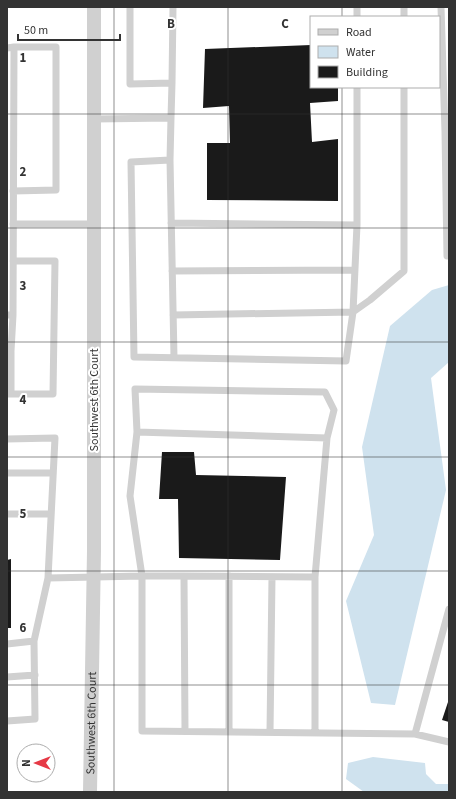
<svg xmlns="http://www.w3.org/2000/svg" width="456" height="799" viewBox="0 0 456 799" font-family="'Source Sans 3',sans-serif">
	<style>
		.water { fill: #cfe2ee }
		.building { fill: #1a1a1a }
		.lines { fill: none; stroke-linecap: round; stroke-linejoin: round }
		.service { stroke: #d0d0d0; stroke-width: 7 }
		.minor { stroke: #d0d0d0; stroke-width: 14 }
		.grid { fill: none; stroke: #333; stroke-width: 1; stroke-opacity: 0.55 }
		.labels { text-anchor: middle; stroke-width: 4; stroke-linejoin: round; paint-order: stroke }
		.street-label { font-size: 12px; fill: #333; stroke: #fff }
		.grid-label { font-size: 13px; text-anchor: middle; font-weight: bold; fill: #333; stroke: #fff; stroke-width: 4; stroke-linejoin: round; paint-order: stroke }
	</style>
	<rect width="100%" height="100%" fill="#fff"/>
	<path class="water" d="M449,285V362L431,378L446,490L395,705L371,703L346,601L374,535L362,447L390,326L432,290Z
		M373,757L425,763L426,774L436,784H449V792H364L346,779L348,763Z"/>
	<path class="building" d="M311,45V87H338V101L310,103L312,142L338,139V201L207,200V143H230L229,106L203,108L205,49Z
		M162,452H194L196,475L286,477L280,560L179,558L178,499H159Z
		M11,559V628H7V560Z
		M449,699V722L442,720Z"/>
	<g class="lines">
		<path class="service" d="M357,7V17
			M404,7V17
			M441,7L445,132
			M7,48L14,47L13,315H7
			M172,83L173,7
			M171,118L170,160L131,162L134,357L346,361L353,312L370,300L404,271V87
			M94,119L171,118L172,83L130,84V7
			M449,132H445L447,256H449
			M170,160L174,357
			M13,191L56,190V47H14
			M171,223L357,225
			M13,224H94
			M172,271L355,270
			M173,315L353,312L357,225V87
			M7,351H11L13,315
			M11,351V394
			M7,394H53L55,261H13
			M137,432L135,389L325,392L334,410L327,438
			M7,439L55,438L48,578L34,641L35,719L7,721
			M7,473H53
			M7,514H51
			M184,576L315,577V733
			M48,578L142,576V731L415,734L449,742
			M7,644L34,641
			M7,677L35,675
			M185,731L184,576H142L130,496L137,432L327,438L315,577
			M229,732V576
			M270,732L272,577
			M415,734L449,609"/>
		<path class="minor" id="s1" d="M90,792L94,551V7"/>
	</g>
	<path class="grid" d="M114,7V792M228,7V792M342,7V17M342,87V792M7,114H449M7,228H449M7,342H449M7,457H449M7,571H449M7,685H449"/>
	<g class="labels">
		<g class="street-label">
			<text transform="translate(94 400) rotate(-90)" y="4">Southwest 6th Court</text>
			<text dy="4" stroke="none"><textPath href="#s1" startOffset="69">Southwest 6th Court</textPath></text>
		</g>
	</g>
	<g class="grid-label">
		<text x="171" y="28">B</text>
		<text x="285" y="28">C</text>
		<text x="23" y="62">1</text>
		<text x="23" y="176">2</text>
		<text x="23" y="290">3</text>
		<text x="23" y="404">4</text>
		<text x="23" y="518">5</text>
		<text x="23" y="632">6</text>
	</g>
	<rect width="456" height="799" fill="none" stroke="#333333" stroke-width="16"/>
	<rect x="310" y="16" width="130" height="72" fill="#ffffff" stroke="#adadad"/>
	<rect x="318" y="29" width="20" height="6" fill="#d0d0d0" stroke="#adadad"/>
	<text x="346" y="36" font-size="12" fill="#333333">Road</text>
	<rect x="318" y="46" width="20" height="12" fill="#cfe2ee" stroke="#adadad"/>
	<text x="346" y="56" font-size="12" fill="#333333">Water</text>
	<rect x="318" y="66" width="20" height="12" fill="#1a1a1a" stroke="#adadad"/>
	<text x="346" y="76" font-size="12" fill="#333333">Building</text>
	<g transform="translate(36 763) rotate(270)"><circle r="19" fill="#ffffff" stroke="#adadad"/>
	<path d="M0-3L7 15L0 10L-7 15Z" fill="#e63946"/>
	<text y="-6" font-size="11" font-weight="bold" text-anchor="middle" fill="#333333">N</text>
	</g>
	<path d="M18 34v6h102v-6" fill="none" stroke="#333333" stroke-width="2"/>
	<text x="24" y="34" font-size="12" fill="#333333" stroke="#ffffff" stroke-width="3" paint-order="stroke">50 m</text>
</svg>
